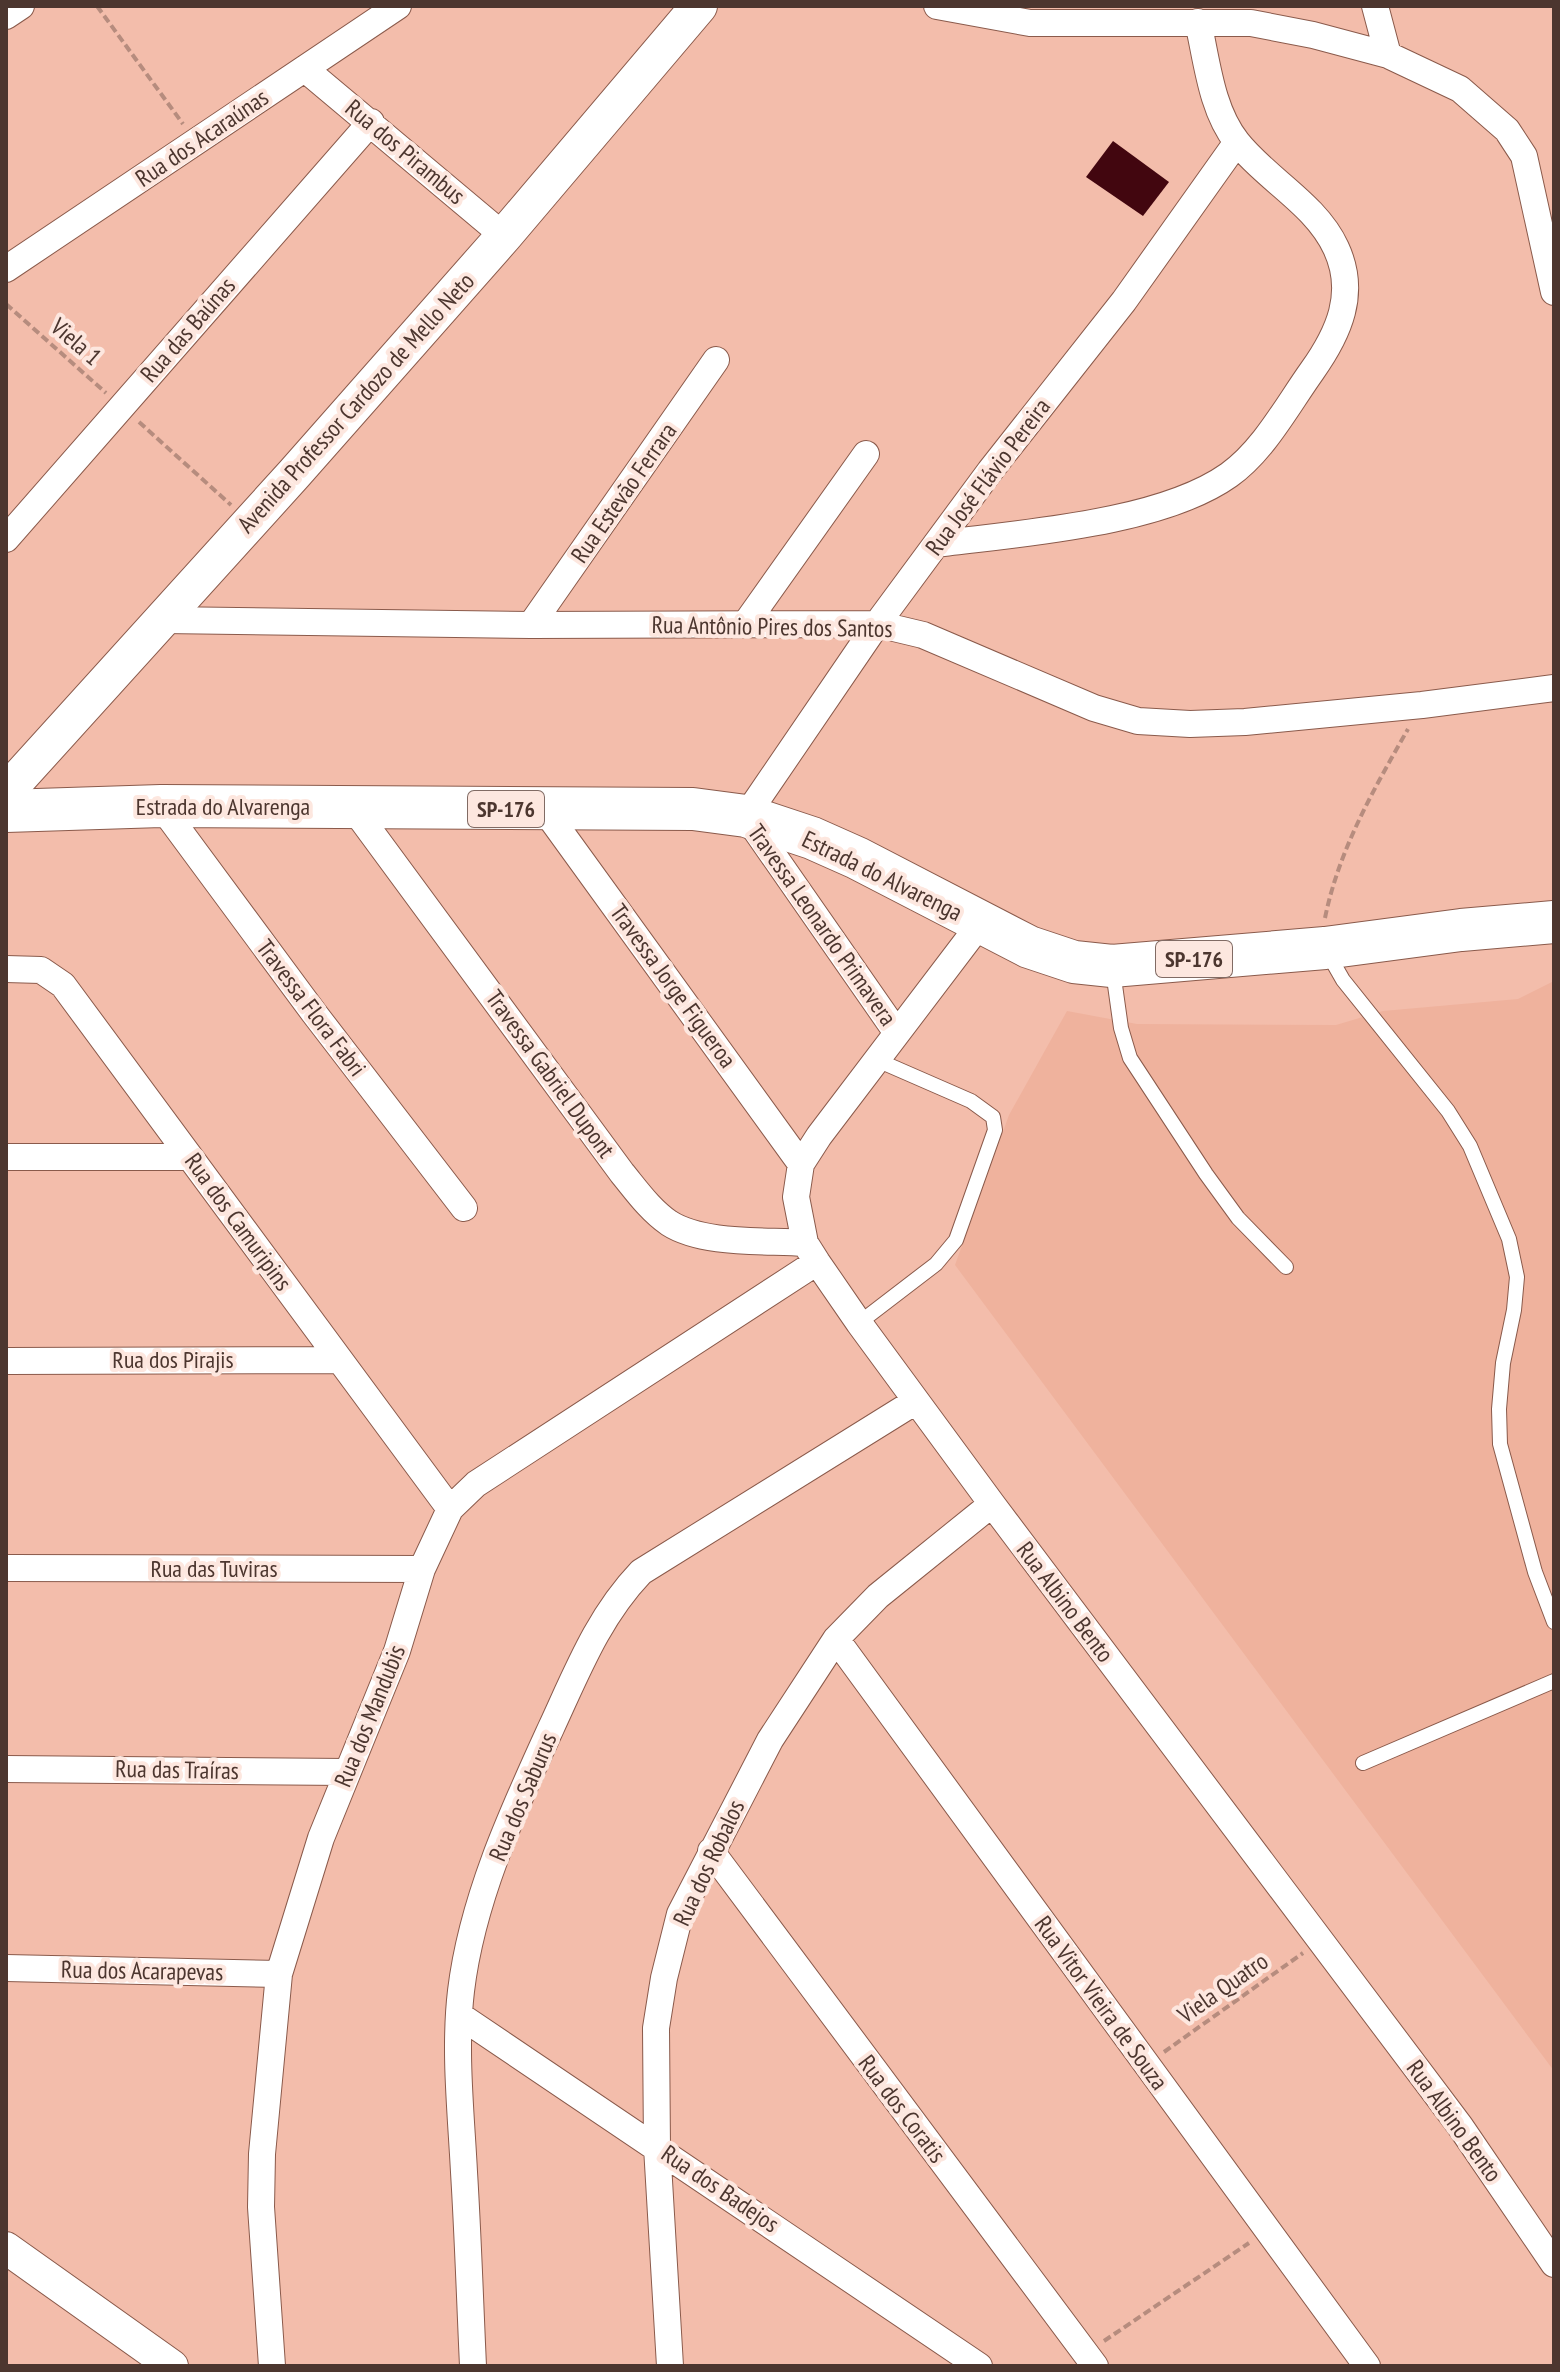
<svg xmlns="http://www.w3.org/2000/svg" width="1560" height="2372" viewBox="0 0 1560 2372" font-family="'PT Sans Narrow',sans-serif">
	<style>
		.built { fill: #efb29d }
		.building { fill: #42060f }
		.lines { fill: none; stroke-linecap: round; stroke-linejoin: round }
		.service-casing { stroke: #8a5a4b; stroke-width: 16 }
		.minor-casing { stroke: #8a5a4b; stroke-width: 28 }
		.tertiary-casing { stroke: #8a5a4b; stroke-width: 34 }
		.secondary-casing { stroke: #8a5a4b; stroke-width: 38 }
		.primary-casing { stroke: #8a5a4b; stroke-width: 44 }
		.path { stroke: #b68c7e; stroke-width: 4; stroke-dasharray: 8 4; stroke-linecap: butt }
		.service { stroke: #fff; stroke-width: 14 }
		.minor { stroke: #fff; stroke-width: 26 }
		.tertiary { stroke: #fff; stroke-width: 32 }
		.secondary { stroke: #fff; stroke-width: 36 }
		.primary { stroke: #fff; stroke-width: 42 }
		.labels { text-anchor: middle; stroke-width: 8; stroke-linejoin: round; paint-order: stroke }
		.shield { fill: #fde7df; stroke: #816b64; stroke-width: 2 }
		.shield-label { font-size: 22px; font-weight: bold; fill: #4c362f }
		.street-label { font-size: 24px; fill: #4c362f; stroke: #fde7df }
	</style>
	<rect width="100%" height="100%" fill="#f3bdab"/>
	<path class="built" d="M1554,981V2071L955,1265L1009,1115L1067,1011L1137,1024L1336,1025L1383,1011L1518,999Z"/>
	<path class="building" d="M1113,141L1169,182L1143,216L1086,177Z"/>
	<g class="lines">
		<g class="service-casing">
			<path id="service" d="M1327,952L1343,980L1448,1111L1470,1146L1509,1239L1517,1277L1514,1310L1503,1363L1499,1409L1500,1444L1535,1572L1554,1622
				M1113,971L1121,1028L1130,1058L1206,1174L1238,1218L1286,1267
				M859,1323L936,1264L956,1240L995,1130L993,1117L971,1101L877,1060
				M1363,1763L1554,1681"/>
		</g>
		<g class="minor-casing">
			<path id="minor" d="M937,6L1030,23H1251L1313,35L1388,55L1460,89L1507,130L1524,156L1554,292
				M1375,6L1388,55
				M6,16L21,6
				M305,69L504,236
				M6,269L398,6
				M6,539L371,122
				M936,544C1020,533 1160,524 1229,475C1264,450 1287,406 1312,371C1339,333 1357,293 1336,248C1316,204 1266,179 1237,142C1211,109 1207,61 1198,22
				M163,620L531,625L877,624L923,635L1094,708L1138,721L1190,724L1245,722L1422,705L1554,688
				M746,623L866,454
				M531,625L716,360
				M161,806L314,1013L464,1208
				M354,809L622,1173C636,1190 650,1210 669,1223C703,1245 766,1240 805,1243
				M544,809L801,1164
				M980,924L819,1136L801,1164L796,1197L805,1243L817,1262L859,1323L992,1504L1460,2126L1554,2264
				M6,969L41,970L63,985L450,1509
				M897,1033L746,816L877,624L990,471L1124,301L1237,142
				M6,1157H189
				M6,1361L339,1360
				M6,1568L422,1569
				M836,1639L1367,2366
				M6,1769L347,1772
				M711,1851L1095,2366
				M6,1968L279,1974
				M459,2015L979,2366
				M272,2366L261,2207L262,2154L279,1974L321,1838L397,1651L422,1569L450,1509L476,1484L817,1262
				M473,2366C470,2301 468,2237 464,2172C461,2113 454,2050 461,1991C472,1899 513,1811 551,1728C577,1672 598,1617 641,1572L916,1401
				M670,2366L657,2147L656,2028L664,1978L680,1914L770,1740L836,1639L878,1596L992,1504"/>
		</g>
		<g class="tertiary-casing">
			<path id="tertiary" d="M6,2248L172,2366"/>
		</g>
		<g class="secondary-casing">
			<path id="secondary" d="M6,792L294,474L504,236L699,6"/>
		</g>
		<g class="primary-casing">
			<path id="primary" d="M6,811L161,806L693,809L746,816L812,838L857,858L1029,947L1074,962L1112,966L1325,948L1461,930L1554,922"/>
		</g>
		<path class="path" d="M97,6L183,124
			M6,304L106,393
			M139,422L231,505
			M1325,918C1339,849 1374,789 1408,729
			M1164,2052L1303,1953
			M1104,2341L1249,2243"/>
		<use href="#service" class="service"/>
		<use href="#minor" class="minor"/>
		<use href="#tertiary" class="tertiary"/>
		<use href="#secondary" class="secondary"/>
		<use href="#primary" class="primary"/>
	</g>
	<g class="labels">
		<g class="shield">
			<rect x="468" y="791" width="76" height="36" rx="6"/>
			<rect x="1156" y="941" width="76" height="36" rx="6"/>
		</g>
		<g class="shield-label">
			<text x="506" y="817">SP-176</text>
			<text x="1194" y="967">SP-176</text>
		</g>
		<g class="street-label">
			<text transform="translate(202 138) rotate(-34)" y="8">Rua dos Acaraúnas</text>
			<text transform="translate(405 152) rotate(40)" y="8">Rua dos Pirambus</text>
			<text transform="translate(188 330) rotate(-49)" y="8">Rua das Baúnas</text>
			<text transform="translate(76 342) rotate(41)" y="8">Viela 1</text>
			<text transform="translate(356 403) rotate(-48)" y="8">Avenida Professor Cardozo de Mello Neto</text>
			<text transform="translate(988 477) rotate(-53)" y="8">Rua José Flávio Pereira</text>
			<text transform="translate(624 493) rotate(-55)" y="8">Rua Estevão Ferrara</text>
			<text transform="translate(772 627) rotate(1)" y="8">Rua Antônio Pires dos Santos</text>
			<text x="223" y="815">Estrada do Alvarenga</text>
			<text transform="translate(882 876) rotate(26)" y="8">Estrada do Alvarenga</text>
			<text transform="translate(822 925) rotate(55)" y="8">Travessa Leonardo Primavera</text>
			<text transform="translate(673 986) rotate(54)" y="8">Travessa Jorge Figueroa</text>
			<text transform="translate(311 1008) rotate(53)" y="8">Travessa Flora Fabri</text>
			<text transform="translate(550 1074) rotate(54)" y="8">Travessa Gabriel Dupont</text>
			<text transform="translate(238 1222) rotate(54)" y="8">Rua dos Camuripins</text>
			<text x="173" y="1368">Rua dos Pirajis</text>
			<text x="214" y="1577">Rua das Tuviras</text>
			<text transform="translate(1065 1602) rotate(53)" y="8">Rua Albino Bento</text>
			<text transform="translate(370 1716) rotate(-68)" y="8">Rua dos Mandubis</text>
			<text transform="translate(177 1770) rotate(1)" y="8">Rua das Traíras</text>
			<text transform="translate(523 1797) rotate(-67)" y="8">Rua dos Saburus</text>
			<text transform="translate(709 1863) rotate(-65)" y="8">Rua dos Robalos</text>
			<text transform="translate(142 1971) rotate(1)" y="8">Rua dos Acarapevas</text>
			<text transform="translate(1223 1988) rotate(-35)" y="8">Viela Quatro</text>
			<text transform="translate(1101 2003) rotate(54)" y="8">Rua Vitor Vieira de Souza</text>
			<text transform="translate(902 2109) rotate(53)" y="8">Rua dos Coratis</text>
			<text transform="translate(1454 2121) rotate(54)" y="8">Rua Albino Bento</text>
			<text transform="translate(720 2189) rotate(34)" y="8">Rua dos Badejos</text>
		</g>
	</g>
	<rect width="1560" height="2372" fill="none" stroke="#4c362f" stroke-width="16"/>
</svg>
